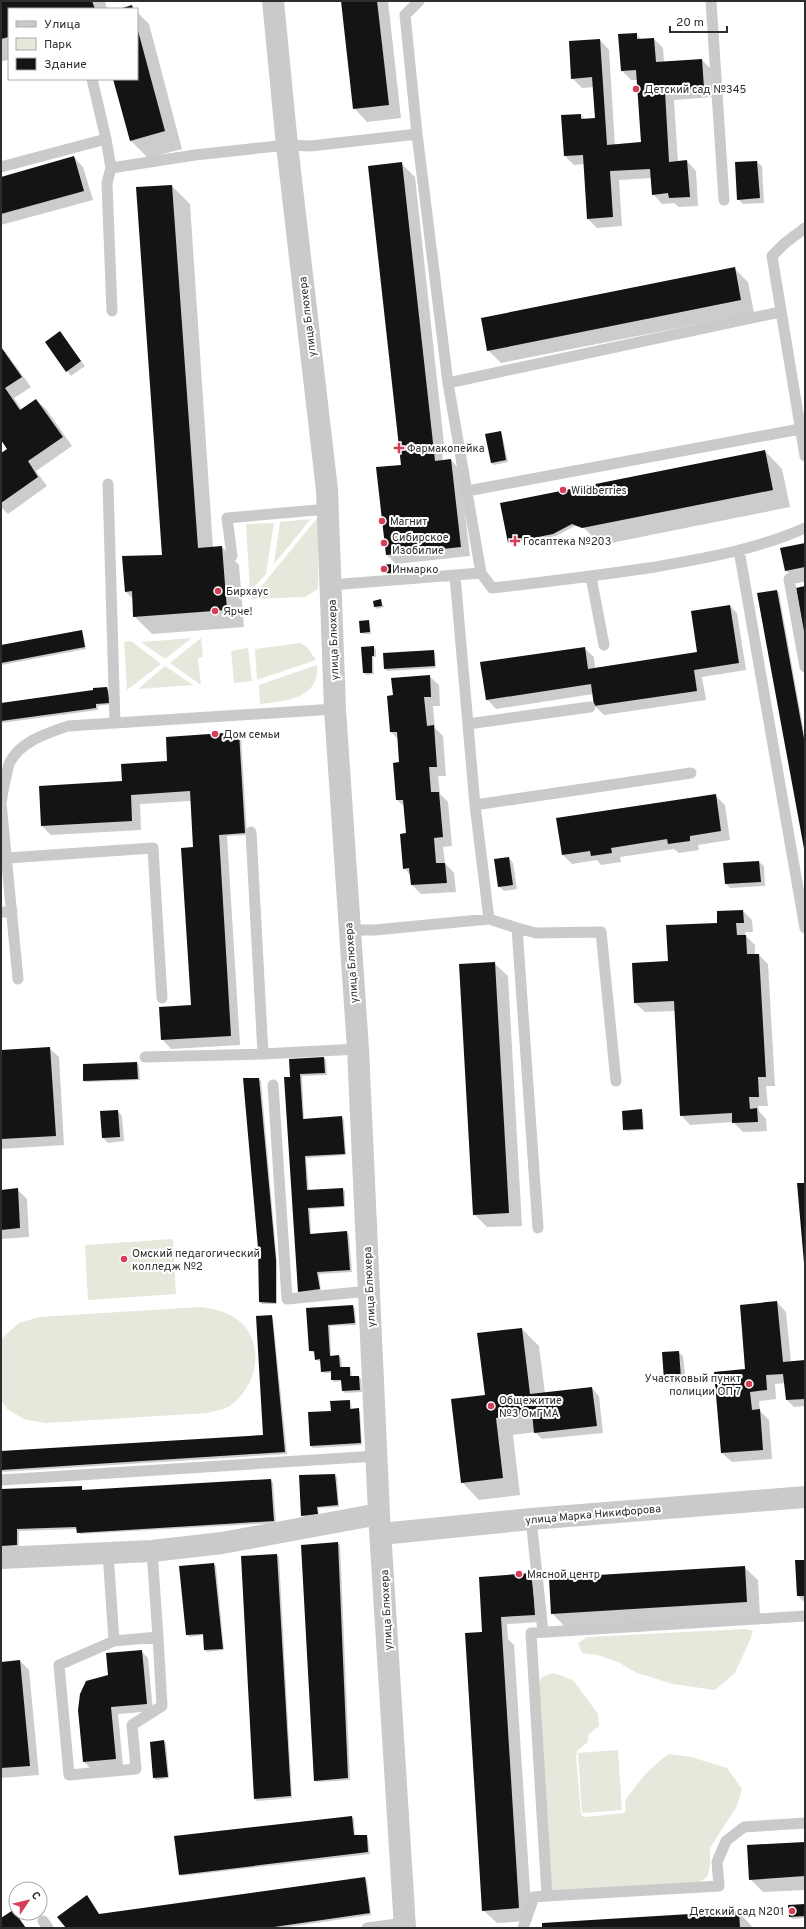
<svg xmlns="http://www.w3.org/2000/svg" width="806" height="1929" viewBox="0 0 806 1929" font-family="Overpass,sans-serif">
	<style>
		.green { fill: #e4e9dc }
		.shadow { fill: #0003 }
		.building { fill: #141414 }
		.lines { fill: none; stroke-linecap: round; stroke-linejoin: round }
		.service { stroke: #cacaca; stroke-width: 11 }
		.minor { stroke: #cacaca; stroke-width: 22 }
		.tertiary { stroke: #cacaca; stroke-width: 22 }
		.poi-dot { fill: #d53e56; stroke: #fff; stroke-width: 1.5 }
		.labels { text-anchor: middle; stroke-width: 4; stroke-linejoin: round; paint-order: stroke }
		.poi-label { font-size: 11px; fill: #2d2d2d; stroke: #fff; text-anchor: start }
		.street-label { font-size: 11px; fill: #2d2d2d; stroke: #fff }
	</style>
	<rect width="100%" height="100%" fill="#fff"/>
	<path class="green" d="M319,516L318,589L305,597L251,599Z
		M311,519L274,564L280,522Z
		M274,523L266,574L250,591L246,524Z
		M192,638L165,659L141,642H143Z
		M201,638L203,657L198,658L201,685L170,663Z
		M131,641L161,664L127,690L124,642Z
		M300,643L307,647L316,660L257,680L255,649Z
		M248,648L252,681L234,683L231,651Z
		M317,665C320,699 285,701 260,704L259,685Z
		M165,666L193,685L138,689Z
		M173,1239L176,1294L88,1300L85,1245Z
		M200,1307C214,1309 226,1311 238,1320C267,1343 257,1389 228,1407C222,1410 213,1411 207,1413L46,1423L26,1420L8,1410L1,1401V1339L19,1323L39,1317Z
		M745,1629L753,1631L751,1638L735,1673L715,1690L673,1684L637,1673L618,1662L597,1655L582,1653L578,1643L587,1637Z
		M554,1673L573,1680L598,1714L599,1726L588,1735V1742L578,1750L576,1756L581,1815L585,1817L624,1813L626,1810L625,1801C636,1784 652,1765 669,1754L691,1757L727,1768L742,1789L737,1806L710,1848V1866L707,1877L698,1883L552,1892L539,1684L542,1677Z
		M618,1750L622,1810L582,1813L578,1753Z"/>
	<path class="shadow" d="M4,1H105L107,9H9V59L1,61V2Z
		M342,1H388L401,118L367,122L354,108Z
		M137,12L149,24L182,149L148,158L130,140L114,79H137Z
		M636,34L641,39H654L663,48L664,62L702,60L711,69L713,97L674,100L678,162L687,161L696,171L698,206L679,207L674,203L662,204L653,194L652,178L619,180L622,226L597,228L588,219L585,164L574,165L565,156L581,115L585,119H596L593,87L582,88L572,78L600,40L609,50L615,145L642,143L638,80H631L622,71Z
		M74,157L83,167L93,200L1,225V178Z
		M757,162L762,166L764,203L743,204L738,199Z
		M402,164L415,177L444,444H441L443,461L451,460L460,470L470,556L396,564L387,555L402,466Z
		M172,186L190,204L213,548L222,547L239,565L244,627L152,634L134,616L133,599L126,592L163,556Z
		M734,268L748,282L754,313L501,363L488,350Z
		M60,333L85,366L71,376L46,343Z
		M1,346L31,387L14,398L22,410L36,400L46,409L72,446L36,471L47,486L8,514L1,507V455L9,449L1,438Z
		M500,432L502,434L508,462L494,465L491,463Z
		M765,451L782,469L790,507L601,545L584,528L575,526L556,536L511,544L509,542Z
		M805,545V573L791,575L786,571Z
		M391,565L393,567V574H387L385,572Z
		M777,591L779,593L805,738V853Z
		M381,600L384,607L377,609L375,607Z
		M730,606L737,613L746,670L702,677L706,700L604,715L595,706L593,694L496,709L487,699L584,648L594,657L595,668L698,653Z
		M368,621L370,623L371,634H363L361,632Z
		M81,631L83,633L86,649L1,665V646Z
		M374,647L376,650V657H373L374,674L366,675L364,673Z
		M433,651L435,653L436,668L387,671L385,669Z
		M429,676L439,685L440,706H433L435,728L443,736L446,776H438L440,794L448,802L452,846L443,847L445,863L454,873L456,892L421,894L412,885L411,876L404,868L407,834L405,807L397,800L400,763L398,739L391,732L394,696Z
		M107,688L109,690L111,704L98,706V710L1,723V704L94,691V689Z
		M239,734L241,736L247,835L227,836L240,1045L171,1049L162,1039L192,1006L194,848L191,801L140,804L141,830L51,835L42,826L123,782Z
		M715,795L725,805L730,840L698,845L699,850L679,853L674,849L620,857L621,862L601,865L597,860L572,864L563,855Z
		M509,858L513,863L517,889L504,891L499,886Z
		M759,862L764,866L765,886L730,888L726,884Z
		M743,911L752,920L753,932H745L746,936L755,945V955H759L768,964L775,1086H766L768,1106H758L759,1111L766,1119L767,1131L743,1132L733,1122L690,1125L681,1115L675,1011L645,1012L635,1003L669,962L718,924Z
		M494,963L508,976L522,1226L487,1227L474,1214Z
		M49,1048L59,1057L64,1145L1,1149V1051Z
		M324,1058L326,1060L327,1075L302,1076L304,1120L342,1117L344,1120L346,1155L306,1158L309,1191L342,1189L345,1191V1207L310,1209L311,1234L347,1232L349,1235L352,1272L319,1274L321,1291L301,1293L299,1291L291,1078Z
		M137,1063L139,1065L140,1080L86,1082L84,1080V1065Z
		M258,1079L261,1081L277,1263V1304H262L260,1302Z
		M118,1111L122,1116L124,1141L108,1143L103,1138Z
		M641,1111L643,1113L644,1130L626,1131L624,1129Z
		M17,1189L27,1199L29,1237L1,1239V1191Z
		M777,1302L786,1312L791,1362L805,1361V1406L794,1407L787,1400L785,1383L775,1384L776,1399L759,1401L760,1411L769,1420L772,1459L732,1462L722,1453L715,1372L747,1370Z
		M353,1306L355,1308L356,1325L330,1326L331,1357L339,1356L341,1358L342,1368H349L351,1370L352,1377H359L361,1379L362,1392L345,1393L343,1391L342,1381L334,1382L332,1380V1373H324L322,1371L321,1361H318L316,1359L315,1353L310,1351L307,1309Z
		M271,1316L273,1318L287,1454L1,1472V1452L264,1436Z
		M522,1329L539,1346L545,1394L592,1388L599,1396L603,1433L542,1439L535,1432L513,1435L520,1495L479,1500L462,1482L486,1396Z
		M678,1352L683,1356L686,1383L670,1384L665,1379Z
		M349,1401L351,1403L352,1410L358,1409L360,1412L362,1445L313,1448L311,1446L309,1413L332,1412Z
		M334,1475L337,1477L339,1507L318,1508L319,1516L304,1517L302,1515Z
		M271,1480L273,1483L276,1523L80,1534L77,1529L19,1531V1546L1,1548V1490L81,1487L84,1491Z
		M338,1543L340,1545L350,1780L317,1782L315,1780Z
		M277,1555L279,1557L292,1798L257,1801L255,1799Z
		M796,1561H805V1603L798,1596Z
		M214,1564L216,1566L224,1650L207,1652L205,1650L204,1635L189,1637L187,1634Z
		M744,1567L758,1580L760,1615L565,1627L552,1613Z
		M532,1574L541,1622L507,1624L508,1639L514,1645L532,1921L497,1923L483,1910L484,1633Z
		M141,1651L148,1658L153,1711L118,1714L123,1766L91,1769L84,1762L109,1676Z
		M20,1661L29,1670L39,1775L1,1778V1663Z
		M164,1741L166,1743L169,1778L156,1780L154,1778Z
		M352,1817L354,1819L355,1836H366L368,1838L370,1854L182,1876L180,1874Z
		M805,1843V1890L763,1892L750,1879Z
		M365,1878L367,1880L371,1915L281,1928H68L99,1915Z
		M805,1905V1918L792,1919L790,1917Z
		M738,1912L751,1925L752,1928H543Z"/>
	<path class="building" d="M1,1H92L95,9H9V37L1,39Z
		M341,1H377L389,105L353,109Z
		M132,5L133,9H119Z
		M137,27L165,131L130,141L113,79H137Z
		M637,33V39L654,38L656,62L702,59L704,88L665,91L669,162L687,160L690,197L669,198L668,193L652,195L650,169L610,171L613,217L587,219L583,155L564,156L561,115L581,114V119L595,118L592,77L571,79L569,41L600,39L607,145L641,142L636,70L621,71L618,34Z
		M74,156L84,191L1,214V177Z
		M757,161L760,198L737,200L735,162Z
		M402,162L435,461L451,459L461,547L386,555L376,467L401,465L368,166Z
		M172,185L198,548L222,546L227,610L133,617L132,591L125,592L122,556L162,555L136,187Z
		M735,267L741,300L487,351L481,318Z
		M60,331L81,361L66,372L45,342Z
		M1,347L22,377L5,388L20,410L36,399L63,437L28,461L38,477L1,503V453L7,449L1,440Z
		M501,431L506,460L491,463L485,434Z
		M765,450L773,490L582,528L572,524L553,534L508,543L500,503Z
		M805,543V567L785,571L780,548Z
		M391,564L392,573H384L383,565Z
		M805,586V635H804L796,588Z
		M777,590L805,744V854L757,593Z
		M381,599L382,606L374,607L373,601Z
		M730,605L739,663L694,670L697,691L594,706L591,684L486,700L480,662L585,647L588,669L697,652L691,611Z
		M369,620L370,632L360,633L359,621Z
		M82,630L85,647L1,663V645Z
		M374,646V656H372V673H363L361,647Z
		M434,650L435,666L384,669L383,653Z
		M430,675L431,697H424L427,726L434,725L437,767H429L431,792H439L443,837L434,838L436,863H445L447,883L411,885L409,868L403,869L400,834L406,833L403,800H396L393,763L399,762L397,732H390L387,696L393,695L391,678Z
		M107,687L110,703L96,704V708L1,721V703L93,690V688Z
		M239,732L245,833L219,835L231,1036L161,1040L159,1007L191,1005L181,848L193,847L190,791L131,795L132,821L41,826L39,786L122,781L121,764L167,761L166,737Z
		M716,794L721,831L690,836V841L668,844L667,839L611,848L612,853L591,856L590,851L562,855L556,818Z
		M509,857L513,885L498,887L494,859Z
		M759,861L761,882L725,884L723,863Z
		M743,910L744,923H736L737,935H746L747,954H759L766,1077H758L759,1097H749L750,1109L757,1108L758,1122L732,1123V1113L680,1116L674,1001L634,1003L632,963L668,961L666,925L717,923V911Z
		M495,962L509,1213L473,1215L459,964Z
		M50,1047L56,1136L1,1139V1050Z
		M324,1057L325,1073L300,1074L303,1119L342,1116L345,1154L305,1156L307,1190L343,1188L344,1206L308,1208L310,1234L347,1231L350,1270L317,1272L320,1289L298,1292L284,1077H290L289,1059Z
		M137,1062L138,1079L83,1081V1064Z
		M243,1078H259L276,1260V1303L259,1302L258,1248Z
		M642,1109L643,1129L623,1130L622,1111Z
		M118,1110L120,1137L102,1138L100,1111Z
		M797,1183H805V1262L804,1263Z
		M18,1188L20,1228L1,1230V1190Z
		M777,1301L783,1362L805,1360V1399L786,1400L783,1374L766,1375L767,1390L750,1392L752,1410L760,1409L763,1450L721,1453L714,1372L745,1369L740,1305Z
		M353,1305L355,1323L328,1325L330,1356L339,1355L340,1367H350V1376H359L360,1390L342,1391L341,1380H331V1371L321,1372L320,1359L315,1360L314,1351H309L306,1308Z
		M272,1315L285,1452L1,1470V1451L263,1435L256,1316Z
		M522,1328L530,1394L592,1387L597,1426L534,1433L532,1413L496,1418L503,1478L461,1483L451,1399L485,1395L477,1333Z
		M679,1351L681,1378L664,1380L662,1352Z
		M350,1400V1409L359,1408L361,1443L310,1446L308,1412L331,1411L330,1401Z
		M335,1474L338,1505L317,1507L318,1514L301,1516L299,1475Z
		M271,1479L274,1521L77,1533L76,1527L17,1529V1545L1,1546V1489L82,1486V1490Z
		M338,1542L348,1778L314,1781L301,1545Z
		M277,1554L291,1796L254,1799L241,1556Z
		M795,1560H805V1596H797Z
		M214,1563L223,1649L204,1650L203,1634L186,1635L179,1566Z
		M745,1566L747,1602L551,1614L549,1578Z
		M532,1573L535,1615L501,1617L519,1908L482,1911L465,1633L482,1632L479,1577Z
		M142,1650L147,1704L111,1707L116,1759L83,1762L78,1710L80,1694L86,1681L108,1675L106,1653Z
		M20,1660L30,1766L1,1768V1662Z
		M164,1740L168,1777L153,1778L150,1742Z
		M352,1816L354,1835H367L368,1852L179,1875L174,1836Z
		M805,1842V1876L749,1880L747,1845Z
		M365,1877L370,1913L267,1928H66L57,1917L87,1895L99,1914Z
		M805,1904V1916L789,1917L788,1905Z
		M13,1910L26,1928H2L1,1918Z
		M739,1911L740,1928H542V1923Z"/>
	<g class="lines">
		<path class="service" d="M419,1L405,15L417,134L448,383L481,573
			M711,1L724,200
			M1,56L9,54
			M92,79L106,139
			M1,167L106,139L111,168L195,155L287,145L311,146L417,134
			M111,168L107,183L112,311
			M805,228L785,243L772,256L805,456
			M448,383L780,312
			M108,484L115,724
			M467,491L800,429
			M739,550L805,928
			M232,556L227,518L328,509
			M455,576L475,805L489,919
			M805,576L789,579L805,667
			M591,577L604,645
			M331,585L481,573L492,588C546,582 601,575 655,567C706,558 758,549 805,528
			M468,724L590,707
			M1,785H4C6,779 7,770 9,764C19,742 47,733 68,726L335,709
			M4,785L1,803L18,979
			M475,805L691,773
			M251,832L263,1054
			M7,858L153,848L162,998
			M1,912L12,911
			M517,928L538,1228
			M349,930H375L489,919L517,928L536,933L601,932L616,1081
			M145,1057L263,1054L358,1049
			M273,1085L287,1299L369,1291
			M1,1480L377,1456
			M531,1519L543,1632
			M108,1553L114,1641L158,1637L152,1551
			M114,1641L59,1665L69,1775L136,1769L132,1725L162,1706L158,1637
			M547,1896L719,1886L717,1862L726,1841L744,1827L805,1823
			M43,1921L48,1928
			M367,1928L405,1923
			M523,1928L534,1897L547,1896L531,1633L805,1616"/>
		<path class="minor" d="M381,1534L531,1519L805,1497
			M1,1558L152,1551L222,1543L379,1514"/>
		<path class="tertiary" d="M273,1L287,145L327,490L335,709L358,1049L379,1514L405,1928"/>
	</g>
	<g class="poi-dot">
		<circle cx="636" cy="89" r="4"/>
		<path d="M397 442h4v4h4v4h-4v4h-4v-4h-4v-4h4z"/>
		<circle cx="563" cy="490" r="4"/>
		<circle cx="382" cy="521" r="4"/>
		<path d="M513 535h4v4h4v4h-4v4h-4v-4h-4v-4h4z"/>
		<circle cx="384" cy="543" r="4"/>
		<circle cx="384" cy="569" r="4"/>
		<circle cx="218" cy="591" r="4"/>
		<circle cx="215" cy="611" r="4"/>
		<circle cx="215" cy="734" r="4"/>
		<circle cx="124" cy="1259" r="4"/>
		<circle cx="749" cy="1384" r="4"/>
		<circle cx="491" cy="1406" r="4"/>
		<circle cx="519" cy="1574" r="4"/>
		<circle cx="792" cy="1911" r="4"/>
	</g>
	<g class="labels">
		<g class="poi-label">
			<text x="644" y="93">Детский сад №345</text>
			<text x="407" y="452">Фармакопейка</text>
			<text x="571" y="494">Wildberries</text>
			<text x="390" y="525">Магнит</text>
			<text x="392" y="541">Сибирское<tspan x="392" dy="13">Изобилие</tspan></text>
			<text x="523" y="545">Госаптека №203</text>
			<text x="392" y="573">Инмарко</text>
			<text x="226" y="595">Бирхаус</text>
			<text x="223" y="615">Ярче!</text>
			<text x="223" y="738">Дом семьи</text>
			<text x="132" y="1257">Омский педагогический<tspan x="132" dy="13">колледж №2</tspan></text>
			<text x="741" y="1382" text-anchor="end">Участковый пункт<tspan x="741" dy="13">полиции ОП 7</tspan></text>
			<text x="499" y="1404">Общежитие<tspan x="499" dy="13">№3 ОмГМА</tspan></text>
			<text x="527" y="1578">Мясной центр</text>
			<text x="784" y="1915" text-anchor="end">Детский сад N201</text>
		</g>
		<g class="street-label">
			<text transform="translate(307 317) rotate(-97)" y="4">улица Блюхера</text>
			<text transform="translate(333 640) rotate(-92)" y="4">улица Блюхера</text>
			<text transform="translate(351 963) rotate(-94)" y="4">улица Блюхера</text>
			<text transform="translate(369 1287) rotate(-93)" y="4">улица Блюхера</text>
			<text transform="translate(593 1514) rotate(-5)" y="4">улица Марка Никифорова</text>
			<text transform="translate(386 1610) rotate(-93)" y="4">улица Блюхера</text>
		</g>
	</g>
	<rect width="806" height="1929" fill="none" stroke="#2d2d2d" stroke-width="4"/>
	<rect x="8" y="8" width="130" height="72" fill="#ffffff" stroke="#ababab"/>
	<rect x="16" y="21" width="20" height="6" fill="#cacaca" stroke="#ababab"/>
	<text x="44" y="28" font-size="12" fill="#2d2d2d">Улица</text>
	<rect x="16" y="38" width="20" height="12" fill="#e4e9dc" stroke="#ababab"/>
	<text x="44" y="48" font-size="12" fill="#2d2d2d">Парк</text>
	<rect x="16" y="58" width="20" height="12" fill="#141414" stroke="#ababab"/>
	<text x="44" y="68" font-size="12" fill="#2d2d2d">Здание</text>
	<g transform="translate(28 1901) rotate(55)"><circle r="19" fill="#ffffff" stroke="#ababab"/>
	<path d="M0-3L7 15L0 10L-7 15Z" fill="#d53e56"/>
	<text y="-6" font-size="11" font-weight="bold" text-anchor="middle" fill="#2d2d2d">С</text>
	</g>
	<path d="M670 26v6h57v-6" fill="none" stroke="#2d2d2d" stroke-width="2"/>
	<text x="676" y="26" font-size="12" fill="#2d2d2d" stroke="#ffffff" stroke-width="3" paint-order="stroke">20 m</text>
</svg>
